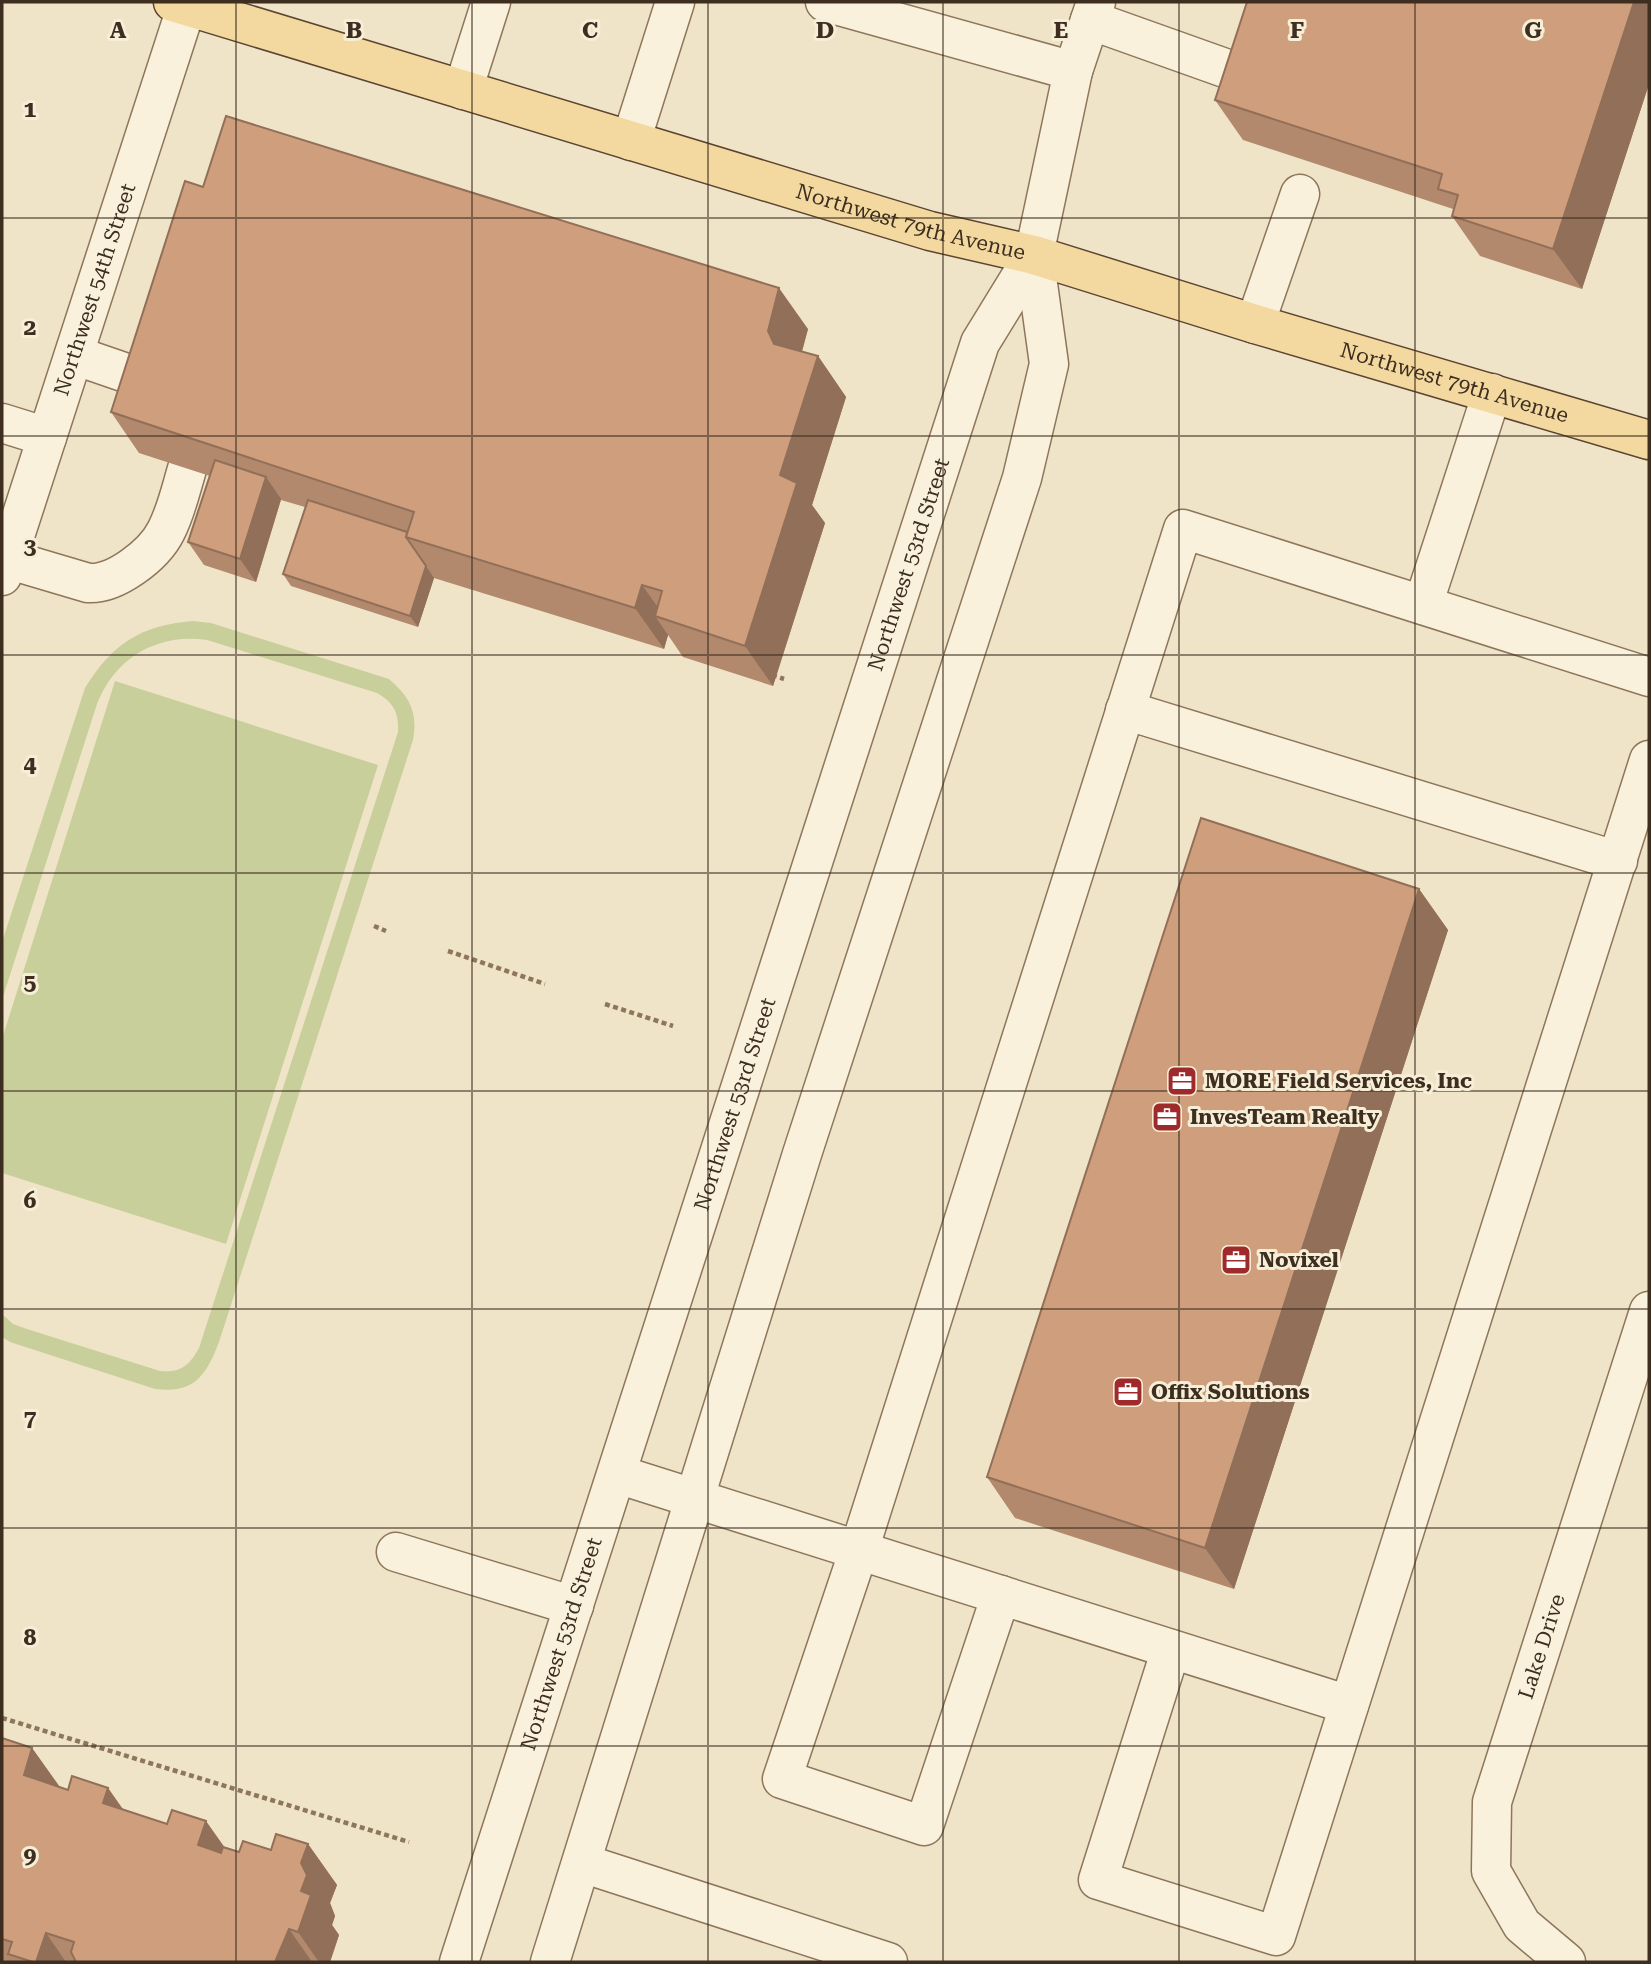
<svg xmlns="http://www.w3.org/2000/svg" width="1651" height="1964" viewBox="0 0 1651 1964" font-family="'Roboto Serif',serif">
	<style>
		.green { fill: #c9cf9b }
		.lines { fill: none; stroke-linecap: round; stroke-linejoin: round }
		.minor-casing { stroke: #8d765c; stroke-width: 41 }
		.major-casing { stroke: #5b4430; stroke-width: 41 }
		.path { stroke: #8d765c; stroke-width: 4.5; stroke-dasharray: 5 3.5; stroke-linecap: butt }
		.minor { stroke: #faf1dc; stroke-width: 38 }
		.major { stroke: #f3d9a0; stroke-width: 38 }
		.wall { fill: #b2896c }
		.shaded-wall { fill: #916f58 }
		.building { fill: #cf9f7d; stroke: #916f58; stroke-width: 2 }
		.grid { fill: none; stroke: #3d2e20; stroke-width: 2; stroke-opacity: 0.55 }
		.labels { text-anchor: middle; stroke-width: 6; stroke-linejoin: round; paint-order: stroke }
		.street-label { font-size: 21px; fill: #3d2e20; stroke: #f7eed8 }
		.poi-label { font-size: 21px; font-weight: bold; fill: #3d2e20; stroke: #f7eed8; text-anchor: start }
		.grid-label { font-size: 23px; text-anchor: middle; font-weight: bold; fill: #3d2e20; stroke: #f7eed8; stroke-width: 6; stroke-linejoin: round; paint-order: stroke }
	</style>
	<rect width="100%" height="100%" fill="#f0e4c8"/>
	<path class="green" d="M193,621L211,623L389,679C410,697 418,712 413,740L219,1342C206,1376 194,1394 155,1389L10,1342L2,1337V1314L13,1324L27,1329L160,1371C180,1373 189,1366 199,1348L398,732C399,713 394,703 377,693L207,640C157,633 115,658 97,704L2,1000V942L85,688C112,644 141,625 193,621Z
		M115,681L378,765L226,1244L2,1173V1039Z"/>
	<g class="lines">
		<g class="minor-casing">
			<g id="minor">
				<path d="M825,2L1073,71"/>
				<path d="M1090,20L1236,72"/>
				<path d="M463,90L491,2"/>
				<path d="M631,141L675,2"/>
				<path d="M1255,324L1300,194"/>
				<path d="M74,355L161,385"/>
				<path d="M2,423L47,437"/>
				<path d="M7,559L88,583C115,585 154,555 166,531C176,512 181,489 187,469"/>
				<path id="s1" d="M2,576L188,2"/>
				<path d="M1423,605L1492,393"/>
				<path d="M1125,710L1618,861"/>
				<path d="M617,1474L1349,1705"/>
				<path d="M396,1552L574,1606"/>
				<path d="M1001,1595L924,1826L782,1779L859,1550L1183,529L1649,677"/>
				<path d="M1171,1649L1098,1880L1276,1936L1649,760"/>
				<path d="M582,1863L888,1962"/>
				<path id="s2" d="M459,1962L980,343L1034,255L1073,71L1096,2"/>
				<path d="M550,1962L802,1154L1022,478L1049,364L1034,255"/>
				<path id="s3" d="M1566,1962L1522,1925L1491,1871L1492,1802L1649,1311"/>
			</g>
		</g>
		<g class="major-casing">
			<g id="major">
				<path id="s4" d="M173,2L930,231L1034,255L1255,324L1649,440"/>
			</g>
		</g>
		<path class="path" d="M772,675L784,679
			M374,926L386,931
			M448,951L545,984
			M605,1004L673,1026
			M2,1718L409,1842"/>
		<use href="#minor" class="minor"/>
		<use href="#major" class="major"/>
	</g>
	<path class="wall" d="M1649,2V84L1582,289L1480,256L1452,216L1453,209L1243,140L1215,100Z
		M203,187L808,329L802,352L818,356L846,397L812,505L825,523L773,686L683,657L668,635L664,649L434,578L418,627L291,586L283,574L305,507L281,500L256,582L204,565L188,542L210,476L139,453L111,412Z
		M1419,889L1448,930L1234,1589L1015,1518L987,1477Z
		M2,1738L32,1748L60,1787L68,1790L108,1788L123,1809L225,1848L239,1852L271,1850L308,1844L337,1885L330,1903L335,1916L332,1925L339,1935L330,1962H2Z"/>
	<path class="shaded-wall" d="M1634,2H1649V84L1582,289L1553,249Z
		M779,288L808,329L796,372L774,344L768,331Z
		M818,356L846,397L812,505L825,523L773,686L745,646L780,475Z
		M266,477L281,499L256,582L240,559Z
		M426,566L434,578L418,627L410,616Z
		M642,585L667,620L655,616L668,635L664,649L635,608Z
		M1419,889L1448,930L1234,1589L1205,1548Z
		M32,1748L61,1789L24,1775Z
		M108,1788L136,1829L103,1803Z
		M206,1821L235,1862L198,1845Z
		M308,1844L337,1885L330,1903L335,1916L332,1925L339,1935L330,1962H319L298,1932L301,1891V1863Z
		M289,1929L312,1962H275Z
		M46,1933L66,1962H36Z"/>
	<path class="building" d="M1247,2H1634L1553,249L1452,216L1458,195L1438,189L1442,174L1215,100Z
		M226,116L779,288L768,331L774,344L818,356L780,475L797,483L745,646L655,616L662,591L642,585L635,608L406,537L414,512L111,412L185,181L203,187Z
		M215,460L266,477L240,559L188,542Z
		M308,500L407,532L406,537L426,566L410,616L283,574Z
		M1201,818L1419,889L1205,1548L987,1477Z
		M2,1738L32,1748L24,1775L68,1790L72,1776L108,1788L103,1803L167,1824L172,1810L206,1821L198,1845L221,1853L223,1847L239,1852L243,1841L271,1850L276,1834L308,1844L301,1863L307,1875L301,1891L311,1895L298,1932L289,1929L275,1962H76L71,1952L74,1942L46,1933L36,1962H33L8,1954L12,1942L2,1939Z"/>
	<path class="grid" d="M236,2V1962M472,2V1962M708,2V1962M943,2V1962M1179,2V1962M1415,2V1962M2,218H1649M2,436H1649M2,655H1649M2,873H1649M2,1091H1649M2,1309H1649M2,1528H1649M2,1746H1649"/>
	<defs>
		<g id="office-square" transform="scale(1.575)"><rect x="-9" y="-9" width="18" height="18" rx="4" fill="#9e2a2b" stroke="#f7eed8"/><path d="M-6-3h4V-5.5h4V-3h4V5H-6ZM-1-4.5V-3h2v-1.5ZM-6 0V1H6V0Z" fill="#fff"/></g>
	</defs>
	<g fill-rule="evenodd">
		<use href="#office-square" x="1182" y="1081"/>
		<use href="#office-square" x="1167" y="1117"/>
		<use href="#office-square" x="1236" y="1260"/>
		<use href="#office-square" x="1128" y="1392"/>
	</g>
	<g class="labels">
		<g class="street-label">
			<text dy="7" stroke="none"><textPath href="#s4" startOffset="770">Northwest 79th Avenue</textPath></text>
			<text dy="7" stroke="none"><textPath href="#s1" startOffset="301">Northwest 54th Street</textPath></text>
			<text dy="7" stroke="none"><textPath href="#s4" startOffset="1337">Northwest 79th Avenue</textPath></text>
			<text dy="7" stroke="none"><textPath href="#s2" startOffset="1468">Northwest 53rd Street</textPath></text>
			<text dy="7" stroke="none"><textPath href="#s2" startOffset="901">Northwest 53rd Street</textPath></text>
			<text dy="7" stroke="none"><textPath href="#s2" startOffset="334">Northwest 53rd Street</textPath></text>
			<text dy="7" stroke="none"><textPath href="#s3" startOffset="352">Lake Drive</textPath></text>
		</g>
		<g class="poi-label">
			<text x="1205" y="1088">MORE Field Services, Inc</text>
			<text x="1190" y="1124">InvesTeam Realty</text>
			<text x="1259" y="1267">Novixel</text>
			<text x="1151" y="1399">Offix Solutions</text>
		</g>
	</g>
	<g class="grid-label">
		<text x="118" y="38">A</text>
		<text x="354" y="38">B</text>
		<text x="590" y="38">C</text>
		<text x="825" y="38">D</text>
		<text x="1061" y="38">E</text>
		<text x="1297" y="38">F</text>
		<text x="1533" y="38">G</text>
		<text x="30" y="117">1</text>
		<text x="30" y="335">2</text>
		<text x="30" y="554">3</text>
		<text x="30" y="772">4</text>
		<text x="30" y="990">5</text>
		<text x="30" y="1208">6</text>
		<text x="30" y="1426">7</text>
		<text x="30" y="1645">8</text>
		<text x="30" y="1863">9</text>
	</g>
	<rect width="1651" height="1964" fill="none" stroke="#3d2e20" stroke-width="7"/>
</svg>
